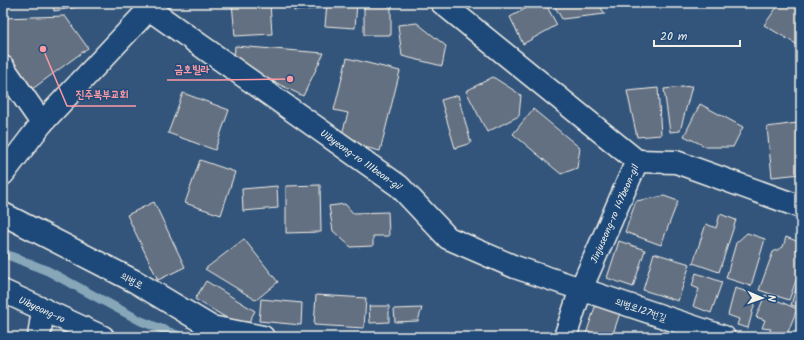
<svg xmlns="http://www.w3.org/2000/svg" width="804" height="340" viewBox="0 0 804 340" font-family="Kalam,'Poor Story',sans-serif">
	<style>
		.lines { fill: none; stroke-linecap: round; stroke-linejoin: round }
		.stream { stroke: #87a7b9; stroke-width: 9 }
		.building { fill: #636f82; stroke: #f4f1e8 }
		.minor-casing { stroke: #f4f1e8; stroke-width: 25 }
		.tertiary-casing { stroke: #f4f1e8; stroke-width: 25 }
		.minor { stroke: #1f4a7a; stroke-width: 22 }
		.tertiary { stroke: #1f4a7a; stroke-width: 22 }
		.labels { text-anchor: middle; stroke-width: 3; stroke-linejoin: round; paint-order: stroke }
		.street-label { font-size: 10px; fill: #f4f1e8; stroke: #1f4a7a }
		.leader { fill: none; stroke: #ff9aa2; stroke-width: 1.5 }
		.callout-dot { fill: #ff9aa2; stroke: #1f4a7a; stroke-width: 1.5 }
		.callout-label { font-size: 11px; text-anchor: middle; font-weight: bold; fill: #ff9aa2; stroke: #1f4a7a; stroke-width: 3; stroke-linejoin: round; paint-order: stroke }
	</style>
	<rect width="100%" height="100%" fill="#33557c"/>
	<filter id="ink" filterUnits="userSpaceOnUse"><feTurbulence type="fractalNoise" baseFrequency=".025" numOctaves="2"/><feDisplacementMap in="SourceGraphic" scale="8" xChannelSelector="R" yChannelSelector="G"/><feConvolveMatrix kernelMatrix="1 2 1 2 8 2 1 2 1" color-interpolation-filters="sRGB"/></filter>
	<g filter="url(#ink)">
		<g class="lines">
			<path class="stream" d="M3,253L48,271L141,321L182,337"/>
		</g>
		<path class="building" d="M53,3H96V4L54,11Z
			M232,3H270L272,34L235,36Z
			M293,3H321L322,8L294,11Z
			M327,3H357L355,28L325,26Z
			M364,3H391V35H364Z
			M536,3H545L557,25L523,44L510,17Z
			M553,3H598L605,14L562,19Z
			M780,3H801V47L764,25Z
			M65,16L88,48L31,90L3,51V18Z
			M417,23L446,46L442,66L402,56L398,25Z
			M235,46L324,53L303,96L234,62Z
			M347,58L400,71L380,151L340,141L348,113L334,110Z
			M493,77L521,95L519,116L487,132L466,91Z
			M692,86L680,131L670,132L664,89Z
			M658,88L661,135L637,137L627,91Z
			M183,93L229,110L215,150L168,133Z
			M458,95L471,143L455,148L441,100Z
			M700,104L743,127L733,147H707L684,136Z
			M533,109L580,148L577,168L561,174L513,134Z
			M797,123L801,161V174L772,177L767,127Z
			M200,160L235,172L221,215L185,203Z
			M320,185L321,232L286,233V186Z
			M277,186L278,208L243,211L242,189Z
			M664,196L678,201L661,245L625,232L636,201Z
			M154,202L185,267L158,280L127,215Z
			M345,204L353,213L388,212L389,236H373V246L351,247L333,231L329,206Z
			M720,214L736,220L719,272L693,263L706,224L716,228Z
			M747,233L765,239L751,286L726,278L736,243Z
			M786,237L799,242L796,250L801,252V267L789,300L759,290L773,252L783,247Z
			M244,239L278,282L256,300L205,269Z
			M619,241L645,250L633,287L607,278Z
			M654,253L690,264L678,301L643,290Z
			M696,273L722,282L711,313L693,306L699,289L692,286Z
			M799,277L801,278V308L791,305Z
			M206,281L255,311L245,329L195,299Z
			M735,288L757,295L748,328L737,325L739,319L728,315Z
			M316,295L366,298L364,328L314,325Z
			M765,295L797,309L786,337H767L771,329L762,328L765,320L756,317Z
			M261,299L302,303L301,325L259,321Z
			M597,301L621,310L612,337H585Z
			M369,306H389V322L370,323Z
			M422,308L418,321L395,322L394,309Z"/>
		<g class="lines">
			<g class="minor-casing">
				<g id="minor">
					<path id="s1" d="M146,3L149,9L399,186L448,238L515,267L724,337"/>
					<path d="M442,3L637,161"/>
					<path d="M3,67L42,123"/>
					<path d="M3,174L42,123L149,9L156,3"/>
					<path d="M3,214L136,282L211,327L263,337"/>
					<path d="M39,337L43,309"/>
					<path id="s2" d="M565,337L581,289L637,161L676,162L801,207"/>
				</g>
			</g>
			<g class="tertiary-casing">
				<g id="tertiary">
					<path id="s3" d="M3,291L103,337"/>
				</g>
			</g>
			<use href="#minor" class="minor"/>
			<use href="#tertiary" class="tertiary"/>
		</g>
	</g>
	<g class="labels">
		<g class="street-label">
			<text dy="4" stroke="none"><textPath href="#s1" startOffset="267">Uibyeong-ro 111beon-gil</textPath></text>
			<text dy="4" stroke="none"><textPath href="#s2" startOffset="133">Jinjuseong-ro 147beon-gil</textPath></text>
			<text transform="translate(132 280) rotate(28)" y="4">의병로</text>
			<text dy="4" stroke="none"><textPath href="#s3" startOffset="43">Uibyeong-ro</textPath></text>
			<text transform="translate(641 309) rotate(19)" y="4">의병로127번길</text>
		</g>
	</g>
	<path class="leader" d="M290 79L218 80H167M43 49L67 106H136"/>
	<g class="callout-dot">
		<circle cx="290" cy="79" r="4"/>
		<circle cx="43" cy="49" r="4"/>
	</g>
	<g class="callout-label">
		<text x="192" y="73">금호빌라</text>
		<text x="102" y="98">진주북부교회</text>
	</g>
	<rect width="804" height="340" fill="none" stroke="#1f4a7a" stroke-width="16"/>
	<rect x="8" y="8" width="788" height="324" fill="none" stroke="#f4f1e8" stroke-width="1.5" filter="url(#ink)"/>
	<g transform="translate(762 298) rotate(92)" stroke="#1f4a7a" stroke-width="3" paint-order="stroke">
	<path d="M0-3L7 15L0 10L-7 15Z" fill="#f4f1e8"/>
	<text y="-6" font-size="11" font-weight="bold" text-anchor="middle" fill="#f4f1e8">N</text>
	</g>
	<path d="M654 40v6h86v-6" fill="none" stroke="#f4f1e8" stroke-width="2"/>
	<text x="660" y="40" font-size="12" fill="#f4f1e8" stroke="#1f4a7a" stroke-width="3" paint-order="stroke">20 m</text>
</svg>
